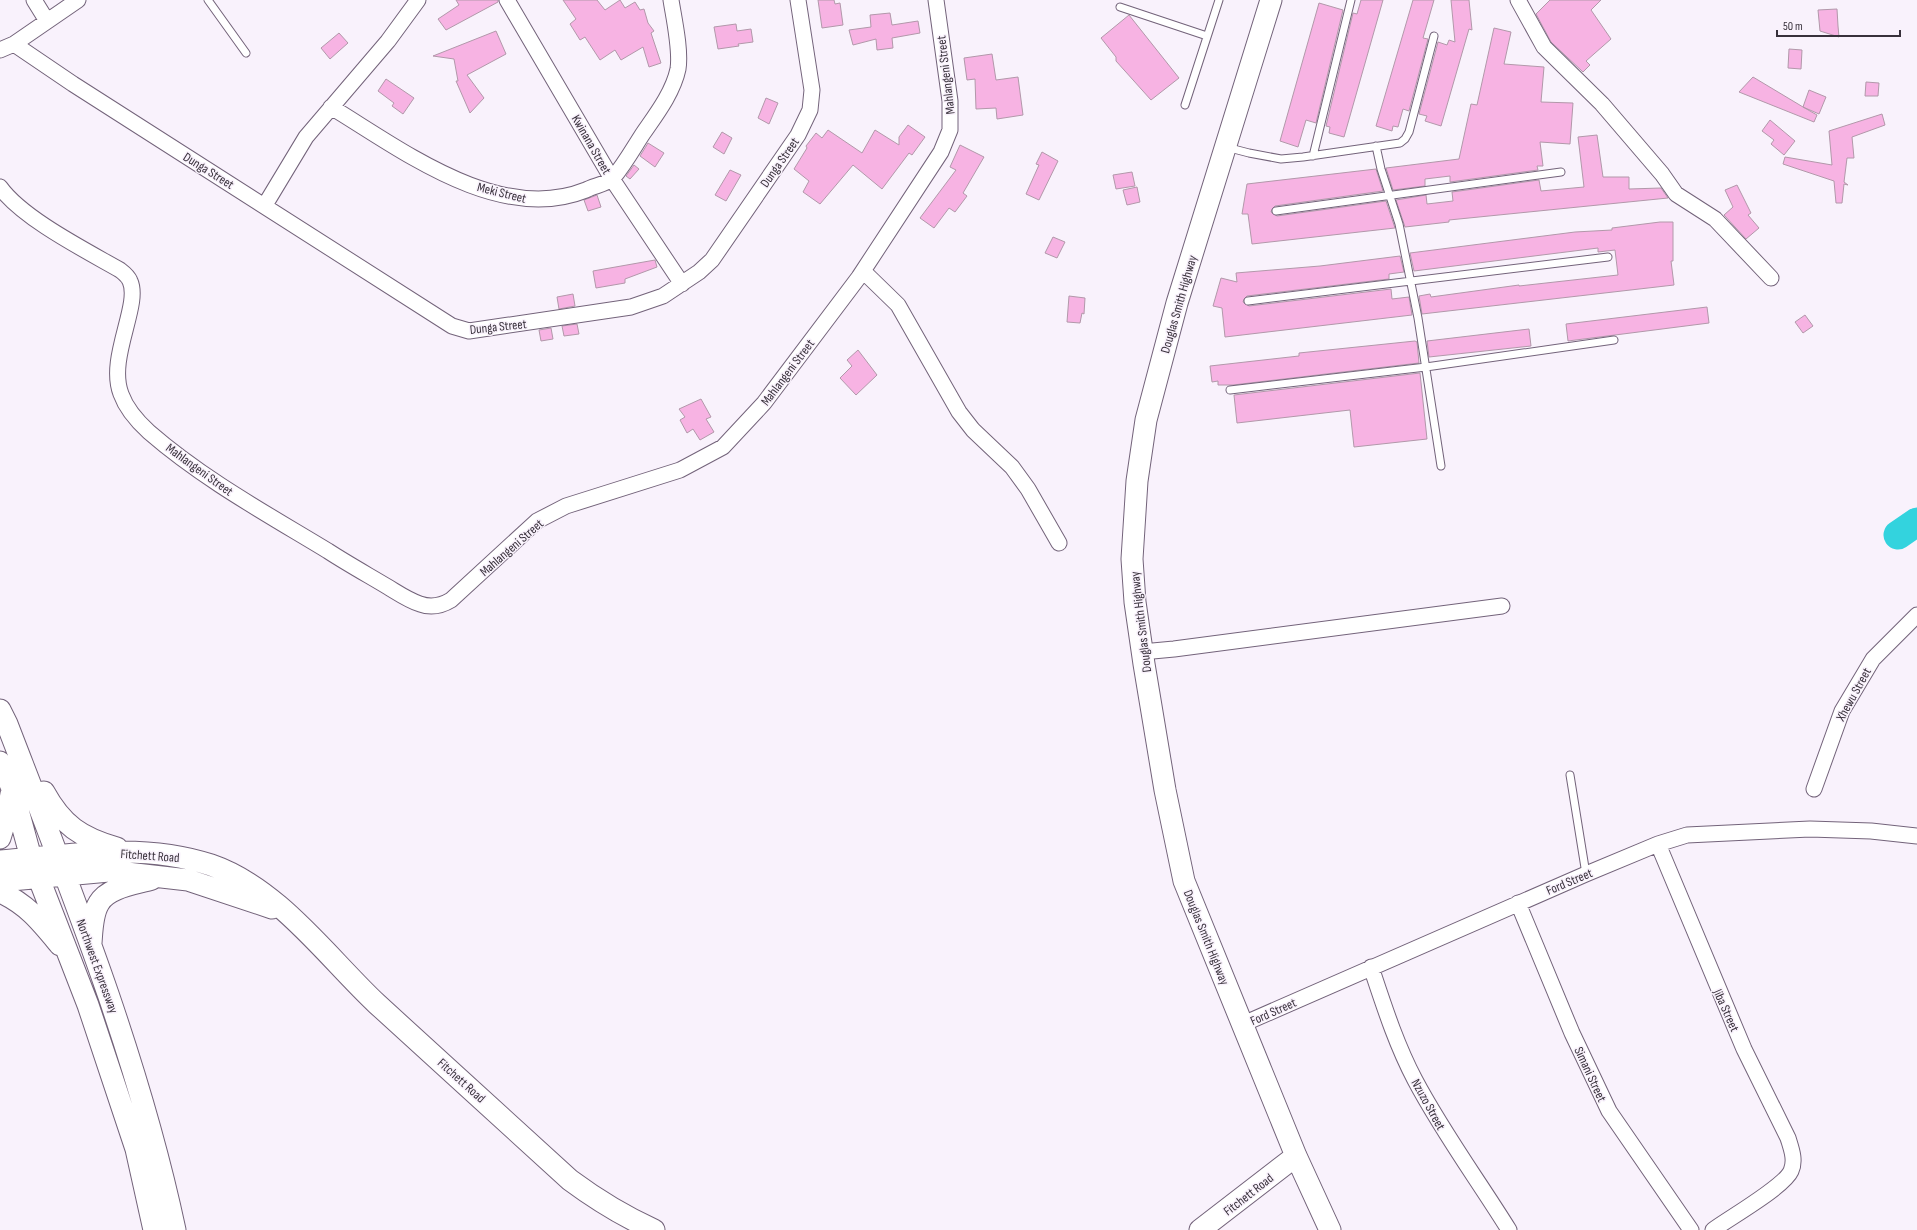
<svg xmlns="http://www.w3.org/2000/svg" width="1917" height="1230" viewBox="0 0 1917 1230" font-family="'Sofia Sans Condensed',sans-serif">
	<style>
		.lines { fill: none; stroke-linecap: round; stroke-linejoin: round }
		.river { stroke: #33d3de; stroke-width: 29 }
		.building { fill: #f7b3e3; stroke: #b298aa }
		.lane-casing { stroke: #73637a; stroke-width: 9 }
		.street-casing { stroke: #73637a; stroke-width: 17 }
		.secondary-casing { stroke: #73637a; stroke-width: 23 }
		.lane { stroke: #fff; stroke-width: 7 }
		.street { stroke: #fff; stroke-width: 15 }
		.secondary { stroke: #fff; stroke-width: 21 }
		.labels { text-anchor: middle; stroke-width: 3; stroke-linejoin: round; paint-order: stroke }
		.street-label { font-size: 13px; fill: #38313b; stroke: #f9f2fc }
	</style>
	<rect width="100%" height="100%" fill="#f9f2fc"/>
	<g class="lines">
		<path class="river" d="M1898,535L1917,522"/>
	</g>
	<path class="building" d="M456,0H498V2L446,30L438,19L459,5Z
		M563,0H597L605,10L620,0L625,8L635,2L640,10L644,9L648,23L654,31L651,33L661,63L649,67L643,47L621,60L615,50L600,60L585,37L580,40L570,24L576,19Z
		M818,0H834L835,4L840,3L843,25L822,28Z
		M1361,0H1383L1344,137L1329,133L1330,127L1326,126L1353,13L1357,14Z
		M1413,0H1434L1423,38L1428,39L1409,111L1403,109L1398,127L1393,126L1392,131L1376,126Z
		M1451,0H1469L1472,30L1469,29L1441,126L1425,121L1427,116L1419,114L1438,42L1447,45L1449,40L1455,42Z
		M1550,0H1601L1591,10L1611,39L1586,61L1590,65L1583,72L1551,42L1536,14Z
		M1319,3L1343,10L1316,123L1306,120L1298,147L1280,141Z
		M1837,9L1838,26L1839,37L1820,31L1818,10Z
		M890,13L892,25L918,21L920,33L892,38L893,48L877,50L876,39L853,45L849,30L871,27L870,15Z
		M1129,15L1179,78L1151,100L1116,61V57L1101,38Z
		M736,24L737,31L751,29L753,42L738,44L739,46L718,49L714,27Z
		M1494,28L1511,32L1504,64L1544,67L1541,102L1573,103L1570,144L1540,142L1543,166H1537L1538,170L1450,182V176L1425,179V186L1393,190L1386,168L1459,159L1471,104L1477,105Z
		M496,31L506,54L467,75L484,98L470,113L456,81H458L454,59L433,56Z
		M339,33L348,43L330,59L321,48Z
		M1789,49L1802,50L1801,69L1788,68Z
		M992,54L996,80L1018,77L1023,115L997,119L996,108L976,109L975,79L967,80L964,58Z
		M1753,77L1803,107L1809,90L1826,97L1819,114L1803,107L1817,115L1814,122L1739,92Z
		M386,79L414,98L403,114L392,106L394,103L378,91Z
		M1866,82L1879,83L1878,96H1865Z
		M766,98L778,103L769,124L758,118Z
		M1882,114L1885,125L1852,137L1854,158H1847L1844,182L1848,185L1844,184L1842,203H1836L1834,181L1783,164L1785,157L1832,165L1829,131Z
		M1770,120L1795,141L1784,155L1771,144L1774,140L1762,131Z
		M908,125L925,137L912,155L909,153L882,189L853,165L820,204L803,192L809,181L794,169L807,148L806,146L816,133L822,138L828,130L862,153L875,130L899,145V137Z
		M722,132L732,138L724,154L713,147Z
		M1597,135L1603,177H1629V189L1661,188L1668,198L1449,220V222L1405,227L1396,200L1426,195L1427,204L1453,201L1452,192L1539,180L1541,191L1584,187L1578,137Z
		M648,143L664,153L655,167L640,156Z
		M960,145L984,157L963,193L967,196L955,212L949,208L934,228L920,218L956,170L950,167Z
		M1042,152L1058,161L1039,200L1026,194L1039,165L1036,164Z
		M634,165L639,169L630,179L626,176Z
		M1376,169L1383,191L1275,206L1272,209L1271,212L1277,216L1386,201L1395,228L1252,244L1248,214H1242L1247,184Z
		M730,170L741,175L726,201L715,195Z
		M1132,172L1135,186L1116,189L1113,175Z
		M1737,185L1751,213L1748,215L1759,228L1746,239L1724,215L1733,207L1725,190Z
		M1137,187L1140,202L1127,205L1123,190Z
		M597,195L601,207L588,211L584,200Z
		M1660,222H1673V261H1671L1674,285L1422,314L1419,296L1430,294L1431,297L1519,285V286L1618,275L1615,250L1598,252V248L1414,271L1410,253L1575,232L1612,230V228Z
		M1053,237L1065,242L1057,258L1045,253Z
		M1400,256L1404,272L1389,274V279L1247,296L1244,299L1243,302L1249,306L1391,289L1392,299L1409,297L1412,315L1225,337L1222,308L1213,306L1221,278L1237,282L1236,273L1320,266Z
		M655,260L657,267L625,279V283L596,288L593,271Z
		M573,294L575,306L559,309L557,297Z
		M1069,296L1085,298L1084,314L1082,313L1080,323L1067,322Z
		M1707,307L1709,323L1568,341L1566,324Z
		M1805,315L1813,326L1803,333L1795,322Z
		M577,324L579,334L564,336L562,326Z
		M551,328L553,339L541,341L539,330Z
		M1529,329L1531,346L1429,357L1427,341Z
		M1415,341L1417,342L1419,363L1233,385H1218V381L1212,382L1210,366L1299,356V353Z
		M858,350L877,375L856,395L840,378L852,366L847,360Z
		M1420,373L1427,439L1354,447L1350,410L1237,423L1234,395Z
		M701,399L711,417L706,419L714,432L700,440L693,429L687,433L680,420L685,417L679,409Z"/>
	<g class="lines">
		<g class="lane-casing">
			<path id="lane" d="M208,0L246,53
				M1120,7L1207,36
				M1185,105L1219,0
				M1376,146L1381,169L1399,224L1418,318L1441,466
				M1226,147L1249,153L1281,159L1303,157L1400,143L1405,139L1409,132L1434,36
				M1313,156L1351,0
				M1276,211L1561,172
				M1248,301L1608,257
				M1230,390L1426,367L1614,340
				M1570,775L1586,874"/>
		</g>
		<g class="street-casing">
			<path id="street" d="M34,0L47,21
				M507,0L612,179L682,284
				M1518,0L1544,47L1602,104L1662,174L1676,194L1715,219L1771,278
				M14,44L73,84L452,326L469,331L631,307L663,296L699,272L712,260L798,135L810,110L812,90L798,0
				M0,50L14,44L78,0
				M331,107C402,150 499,225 586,190C593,186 607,184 613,178C624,165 633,149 642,135C655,116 673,93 678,69C681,50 674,19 671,0
				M0,187C22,218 85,250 120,270C124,273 128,276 130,281C141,305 107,358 121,394C126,408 138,422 149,432C203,479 267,514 328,551C348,564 368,575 388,587C398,593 408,600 420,604C431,608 441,606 451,600L537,521L566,506L680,470L723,447L764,403L859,277L941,152L950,130V101L936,0
				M265,205L306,137L388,41L418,0
				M863,271L898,305L959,412L973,430L1012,467L1028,489L1059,543
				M1142,652L1174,649L1502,606
				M1814,789L1842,711L1873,659L1917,615
				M1658,844L1744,1049L1788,1138C1791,1148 1796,1160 1791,1171C1784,1187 1729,1218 1713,1230
				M1518,903L1572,1033L1609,1111L1691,1230
				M1371,967C1384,1006 1396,1044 1415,1080C1443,1133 1478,1180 1509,1230
				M1243,1024L1586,874L1658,844L1687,835L1810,829L1871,831L1917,836"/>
		</g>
		<g class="secondary-casing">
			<path id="secondary" d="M1271,0L1177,303L1146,420L1137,481L1132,559L1135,602L1144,664L1165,790L1184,881L1296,1156L1330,1230
				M0,710L7,724C71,890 138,1056 175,1230
				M0,762L12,788L31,858L88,1005L136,1149L154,1230
				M44,792C62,825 81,838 117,848
				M0,838L7,815L11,794
				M0,861C69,855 143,842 211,865C278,888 327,957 377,1004C441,1063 506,1121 570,1180C597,1200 623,1216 654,1230
				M0,881L109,871L188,880L272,908
				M0,892C27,904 41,922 60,945
				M91,943C92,931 92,914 99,903C108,887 136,884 152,879
				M1200,1230L1296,1156"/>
		</g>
		<use href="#lane" class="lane"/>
		<use href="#street" class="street"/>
		<use href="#secondary" class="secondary"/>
	</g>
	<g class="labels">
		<g class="street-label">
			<text transform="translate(945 75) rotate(-97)" y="5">Mahlangeni Street</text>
			<text transform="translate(592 144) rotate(60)" y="5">Kwinana Street</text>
			<text transform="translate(779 162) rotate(-55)" y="5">Dunga Street</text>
			<text transform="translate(209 170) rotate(32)" y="5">Dunga Street</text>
			<text transform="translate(502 192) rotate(14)" y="5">Meki Street</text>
			<text transform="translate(1178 304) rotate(-74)" y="5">Douglas Smith Highway</text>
			<text transform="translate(498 326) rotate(-6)" y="5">Dunga Street</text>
			<text transform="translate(787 372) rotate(-53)" y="5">Mahlangeni Street</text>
			<text transform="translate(200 469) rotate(36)" y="5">Mahlangeni Street</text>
			<text transform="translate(511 547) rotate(-41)" y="5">Mahlangeni Street</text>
			<text transform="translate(1140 622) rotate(-97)" y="5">Douglas Smith Highway</text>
			<text transform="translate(1853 694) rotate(-61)" y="5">Xhewu Street</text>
			<text transform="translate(150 855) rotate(4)" y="5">Fitchett Road</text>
			<text transform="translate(1569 881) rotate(-23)" y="5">Ford Street</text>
			<text transform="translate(1207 937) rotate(68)" y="5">Douglas Smith Highway</text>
			<text transform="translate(98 966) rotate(70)" y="5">Northwest Expressway</text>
			<text transform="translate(1727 1010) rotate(66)" y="5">Jiba Street</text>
			<text transform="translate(1273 1011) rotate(-24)" y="5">Ford Street</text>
			<text transform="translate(1591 1074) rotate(65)" y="5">Simani Street</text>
			<text transform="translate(462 1080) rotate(42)" y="5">Fitchett Road</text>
			<text transform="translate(1429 1104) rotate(61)" y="5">Nzuzo Street</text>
			<text transform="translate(1248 1194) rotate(-38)" y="5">Fitchett Road</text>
		</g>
	</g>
	<path d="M1777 30v6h123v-6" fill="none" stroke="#38313b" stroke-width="2"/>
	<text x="1783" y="30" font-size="12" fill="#38313b" stroke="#f9f2fc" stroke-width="3" paint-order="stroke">50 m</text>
</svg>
